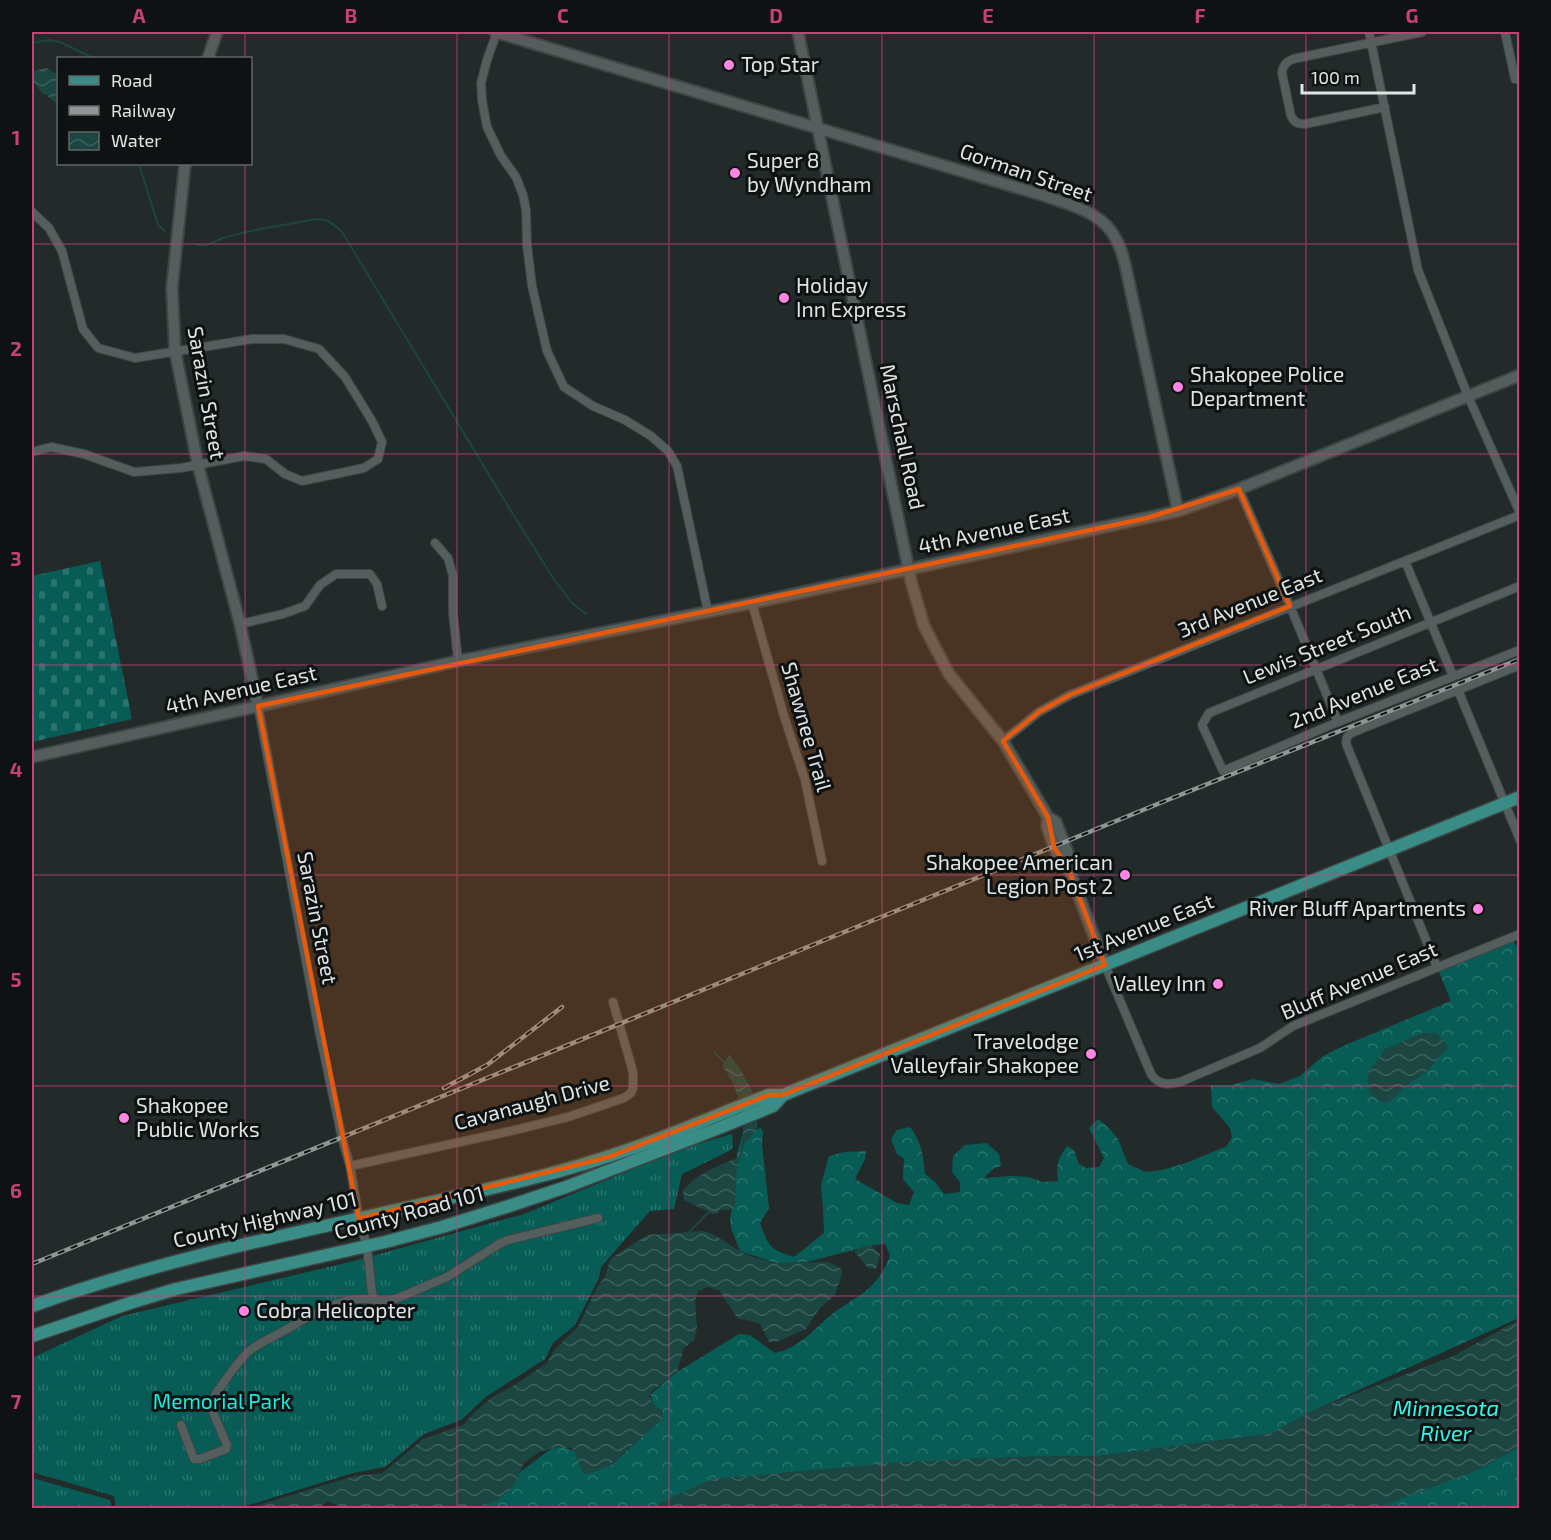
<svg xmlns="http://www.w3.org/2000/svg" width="1551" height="1540" viewBox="0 0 1551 1540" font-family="'Exo 2',sans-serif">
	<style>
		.grass { fill: url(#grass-tufts) }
		.forest { fill: url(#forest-crowns) }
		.cemetery { fill: url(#cemetery-stones) }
		.water { fill: url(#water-waves) }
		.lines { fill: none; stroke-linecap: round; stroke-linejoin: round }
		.stream { stroke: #1c4641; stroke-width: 2 }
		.street-casing { stroke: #3e4544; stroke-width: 10 }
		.secondary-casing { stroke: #3e4544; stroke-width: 14 }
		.primary-casing { stroke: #3e4544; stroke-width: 15 }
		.street { stroke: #545e5d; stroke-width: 8 }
		.secondary { stroke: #545e5d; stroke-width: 10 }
		.primary { stroke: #3a8d86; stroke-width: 12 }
		.rail-casing { stroke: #8f9695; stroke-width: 4.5 }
		.rail { stroke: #0e1212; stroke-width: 2; stroke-dasharray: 7; stroke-linecap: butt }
		.marked { fill: #e8590c; fill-opacity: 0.2; stroke: #e8590c; stroke-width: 4.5; stroke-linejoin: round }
		.grid { fill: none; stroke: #c84176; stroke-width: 1.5; stroke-opacity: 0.55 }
		.poi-dot { fill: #fd86e1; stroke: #0e1212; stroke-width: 2 }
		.labels { text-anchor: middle; stroke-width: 6; stroke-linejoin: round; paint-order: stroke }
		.poi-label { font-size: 21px; fill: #dfe5e4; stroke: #0e1212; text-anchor: start }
		.street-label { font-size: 21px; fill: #dfe5e4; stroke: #0e1212 }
		.park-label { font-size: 21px; fill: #15edde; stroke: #0e1212 }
		.water-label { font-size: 22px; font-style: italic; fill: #30f7e8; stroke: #0e1212 }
		.neatline { fill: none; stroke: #c84176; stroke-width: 2 }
		.grid-label { font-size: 20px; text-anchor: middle; font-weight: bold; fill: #c84176 }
	</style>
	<defs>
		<pattern id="grass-tufts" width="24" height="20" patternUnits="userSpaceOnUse" patternTransform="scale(1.5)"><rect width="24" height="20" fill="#075c56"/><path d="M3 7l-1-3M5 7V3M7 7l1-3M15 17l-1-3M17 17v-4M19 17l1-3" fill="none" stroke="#2b736e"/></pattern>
		<pattern id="forest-crowns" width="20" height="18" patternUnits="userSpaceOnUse" patternTransform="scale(1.5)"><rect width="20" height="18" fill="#075c56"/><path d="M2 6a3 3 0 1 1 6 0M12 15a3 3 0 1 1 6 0" fill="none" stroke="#2b736e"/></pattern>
		<pattern id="cemetery-stones" width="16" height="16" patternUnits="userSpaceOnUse" patternTransform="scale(1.5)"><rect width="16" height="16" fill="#075c56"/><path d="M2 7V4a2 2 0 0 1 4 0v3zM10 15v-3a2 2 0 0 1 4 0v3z" fill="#2b736e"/></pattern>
		<pattern id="water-waves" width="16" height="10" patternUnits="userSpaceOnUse" patternTransform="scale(1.5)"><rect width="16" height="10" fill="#1c4641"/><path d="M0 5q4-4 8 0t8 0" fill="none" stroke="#3d615c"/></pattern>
	</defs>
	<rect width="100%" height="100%" fill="#222b2a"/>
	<path class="grass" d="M732,1134L733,1147L729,1151L682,1174L674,1209L650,1211L601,1267L599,1278L575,1325L553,1343L545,1359L487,1396L461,1420L424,1434L385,1467L353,1473L239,1508H116L114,1496L32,1472V1358L122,1316L354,1261L524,1214L684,1148Z
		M1519,1475V1508H1478Z
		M32,1478L110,1500L112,1508H32Z"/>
	<path class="forest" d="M1511,938L1519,949V1318L1321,1407L1269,1434L1099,1456L1010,1457L658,1504L654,1508H477L520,1472L552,1448H566L611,1465L662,1419L652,1402L651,1394L677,1372L739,1334L750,1335L775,1353C801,1348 816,1326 836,1311C847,1303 866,1293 874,1283C882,1274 886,1266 890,1255L885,1244L869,1246L807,1262L776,1263L740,1251L731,1228L730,1219L735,1193L737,1153L743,1133L761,1128L763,1133L762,1144L769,1208L760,1223C769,1247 769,1249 794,1257L824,1233L823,1209L821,1185L829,1156L844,1152L866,1151L865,1159L855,1179L897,1203L909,1205L914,1192L903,1179L904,1159L897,1154L891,1139L897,1130L910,1127C922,1142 923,1156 925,1174L935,1182L944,1194L960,1192V1182L952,1172L953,1156L965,1145L987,1143L999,1154L1001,1166L994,1168L984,1178L1012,1176L1028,1177L1043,1182L1058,1181C1056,1165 1057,1160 1067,1146L1074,1150L1079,1164L1086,1168L1099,1167L1104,1158L1089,1128L1098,1119L1109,1128L1118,1139L1128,1164L1146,1172L1162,1170L1186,1163L1227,1146L1232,1137L1230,1128L1212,1107L1211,1085H1232L1253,1079L1279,1084L1300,1076L1323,1056L1343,1046L1451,1001L1437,967Z
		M1519,1447V1475L1478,1508H1375L1479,1469Z"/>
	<path class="cemetery" d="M100,561L132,719L32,742V576Z"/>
	<path class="water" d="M47,68L58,75V104L52,100L46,94L44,95L32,81V71Z
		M1422,1033H1436L1445,1042L1448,1048L1425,1073L1408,1084L1391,1101L1383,1103L1370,1094L1367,1074L1385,1049Z
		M729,1055C748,1077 758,1097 757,1127L756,1131L743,1145C742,1139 743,1136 743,1130C743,1108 736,1083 722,1066Z
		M739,1157L736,1176L735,1208L730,1210H720L718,1213L713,1214L684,1200L683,1191C697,1173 719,1166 739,1157Z
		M704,1231C719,1235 725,1243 738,1250C749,1257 764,1260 776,1263L828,1262L842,1269V1274L835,1295L819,1309L806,1329L779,1341L769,1342L760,1324C758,1323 740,1318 738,1319L719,1290L707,1287L698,1292L695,1301L697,1328L694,1340L684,1348L677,1372L652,1391L650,1396L652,1403L663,1411L662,1419L610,1465L593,1473L583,1474L576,1456V1452L571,1448H552L539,1452L524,1463L519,1474L518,1479L511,1489L496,1501L477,1508H342L328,1501L319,1508H248L354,1476L382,1473L390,1467L423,1439L463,1425L477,1410L491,1398L516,1384L547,1363L555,1349L578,1327L597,1287L605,1277L610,1260L616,1255L647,1235Z
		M864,1246H871L880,1254L877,1267L875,1269L868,1268L854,1251Z
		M1519,1320V1447L1473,1472L1376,1508H654L658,1504L712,1479L902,1462L1010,1457L1099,1456L1269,1434L1321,1407L1453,1356Z"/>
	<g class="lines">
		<path class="stream" d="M32,43L49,40L60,42L93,58
			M139,164L158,225L165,231
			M196,244C206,248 213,242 223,238C252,229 285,225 316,219C327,219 334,224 342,232L511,511L553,578L572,603L586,614
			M714,1052L725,1063
			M738,1159L741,1155L743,1142
			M689,1232L710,1211"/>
		<g class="street-casing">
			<path id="street" d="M497,32L487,60L481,83L482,100L487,127L501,156L516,177L523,195L526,210L527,245L532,286L547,351L564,387L593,406L625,420L651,436L668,451L677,466L708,612
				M1369,32L1418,270L1468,396L1520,513
				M1505,32L1515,79
				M1385,107L1305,124C1297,124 1294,122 1291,116L1282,73C1283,65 1286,62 1293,59L1422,32
				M32,212L49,228L62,251L83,329L98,348L135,358L252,339H284L319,349L345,377L372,421L382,442L378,459L364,468L302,481L285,474L266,459L244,456L181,468L134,472L84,454L51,447L32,452
				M1239,489L1290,606L1338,722
				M435,543L448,558L453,576V613L458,661
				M1405,561L1453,676
				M1520,586L1209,713L1202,725L1223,771L1338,722L1520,650
				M752,603L784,716L805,780L822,861
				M240,624L283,614L305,606L320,585L336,574H370L377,584L382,606
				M1458,690L1520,840
				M258,706L319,1030L342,1138L350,1166L359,1219L367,1246L372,1293L374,1300L380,1301L393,1300L447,1277L499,1244L508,1240L598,1218
				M1003,741L1039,712L1070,695L1520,515
				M1105,965L1151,1074C1158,1085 1168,1085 1180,1082L1260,1048L1293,1026L1520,934
				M1437,967L1347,746L1346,742L1347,737L1351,733L1520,665
				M350,1166L511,1131L568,1117L624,1098L631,1093L633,1088V1072L613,1002
				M181,1425L194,1459H200L226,1449L227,1445L212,1410C211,1400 216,1393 222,1385C230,1373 238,1362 248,1352C257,1344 269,1339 280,1333C309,1317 340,1294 374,1300"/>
		</g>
		<g class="secondary-casing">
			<path id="secondary" d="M495,32L1042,195C1070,205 1104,212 1117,241C1121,248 1123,256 1125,264L1178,511
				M798,32L911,581L924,626L949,674L1003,741L1048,817L1056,822L1064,843L1071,861L1069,870L1105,965
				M208,58L217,32
				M185,164L172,288L175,351L198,465L240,624L258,706
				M32,757L458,661L752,603L1178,511L1239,489L1520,375
				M1048,817L1047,827L1054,847L1062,864L1069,870"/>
		</g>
		<g class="primary-casing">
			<path id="primary" d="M32,1306C203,1244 384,1218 560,1171C592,1162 624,1152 655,1140C693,1126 731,1109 769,1095H783
				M32,1336L133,1302L176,1289L385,1242L442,1227L509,1206L566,1187L714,1130L773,1106L783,1095L1520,797"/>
		</g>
		<use href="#street" class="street"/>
		<use href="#secondary" class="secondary"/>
		<use href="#primary" class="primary"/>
		<g class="rail-casing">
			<path id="rail" d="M444,1088L487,1065L562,1007
				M32,1264L1165,801L1520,659"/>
		</g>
		<use href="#rail" class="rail"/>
	</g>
	<path class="marked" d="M1239,489L1290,606L1070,695L1039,712L1003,741L1048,817L1054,847L1069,870L1105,965L783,1095H769L609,1157L359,1219L258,706L1147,518Z"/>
	<path class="grid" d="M245,32V58M457,32V1508M669,32V1508M882,32V1508M1094,32V1508M1306,32V1508M245,164V1508M32,244H1520M32,454H1520M32,665H1520M32,875H1520M32,1086H1520M32,1296H1520"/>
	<g class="poi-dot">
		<circle cx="729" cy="65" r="6"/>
		<circle cx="735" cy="173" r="6"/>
		<circle cx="784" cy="298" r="6"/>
		<circle cx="1178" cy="387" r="6"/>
		<circle cx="1125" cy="875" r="6"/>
		<circle cx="1478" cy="909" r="6"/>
		<circle cx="1218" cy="984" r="6"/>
		<circle cx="1091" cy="1054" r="6"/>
		<circle cx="124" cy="1118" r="6"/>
		<circle cx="244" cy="1311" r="6"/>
	</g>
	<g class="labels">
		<g class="poi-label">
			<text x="741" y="72">Top Star</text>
			<text x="747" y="168">Super 8<tspan x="747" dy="24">by Wyndham</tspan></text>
			<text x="796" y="293">Holiday<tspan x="796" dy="24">Inn Express</tspan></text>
			<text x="1190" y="382">Shakopee Police<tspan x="1190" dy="24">Department</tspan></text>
			<text x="1113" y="870" text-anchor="end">Shakopee American<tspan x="1113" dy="24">Legion Post 2</tspan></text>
			<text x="1466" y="916" text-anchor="end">River Bluff Apartments</text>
			<text x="1206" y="991" text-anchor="end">Valley Inn</text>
			<text x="1079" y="1049" text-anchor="end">Travelodge<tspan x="1079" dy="24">Valleyfair Shakopee</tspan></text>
			<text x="136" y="1113">Shakopee<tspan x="136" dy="24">Public Works</tspan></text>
			<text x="256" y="1318">Cobra Helicopter</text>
		</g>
		<g class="street-label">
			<text transform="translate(1026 173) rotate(19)" y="7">Gorman Street</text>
			<text transform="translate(206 393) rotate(80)" y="7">Sarazin Street</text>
			<text transform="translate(902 437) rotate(78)" y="7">Marschall Road</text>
			<text transform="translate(994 531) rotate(-12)" y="7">4th Avenue East</text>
			<text transform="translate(1250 603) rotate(-22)" y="7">3rd Avenue East</text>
			<text transform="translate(1327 645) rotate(-22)" y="7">Lewis Street South</text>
			<text transform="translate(241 690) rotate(-13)" y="7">4th Avenue East</text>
			<text transform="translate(1364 693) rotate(-22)" y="7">2nd Avenue East</text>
			<text transform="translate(806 727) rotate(74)" y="7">Shawnee Trail</text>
			<text transform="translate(317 918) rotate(79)" y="7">Sarazin Street</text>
			<text transform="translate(1144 928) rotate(-22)" y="7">1st Avenue East</text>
			<text transform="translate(1359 981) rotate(-23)" y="7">Bluff Avenue East</text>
			<text transform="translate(532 1103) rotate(-15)" y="7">Cavanaugh Drive</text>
			<text transform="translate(409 1213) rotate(-15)" y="7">County Road 101</text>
			<text transform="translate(265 1220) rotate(-13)" y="7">County Highway 101</text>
		</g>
		<g class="park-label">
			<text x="222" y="1409">Memorial Park</text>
		</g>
		<g class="water-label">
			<text x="1446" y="1416">Minnesota<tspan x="1446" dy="25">River</tspan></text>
		</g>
	</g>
	<rect width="1551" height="1540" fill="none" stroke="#0e1212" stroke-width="66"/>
	<rect x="57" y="57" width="195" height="108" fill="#0e1212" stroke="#626666" stroke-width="1.5"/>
	<rect x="69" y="76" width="30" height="9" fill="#3a8d86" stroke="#626666" stroke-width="1.5"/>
	<text x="111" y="87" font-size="18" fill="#dfe5e4">Road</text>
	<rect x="69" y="106" width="30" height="9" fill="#8f9695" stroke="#626666" stroke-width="1.5"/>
	<text x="111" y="117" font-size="18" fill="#dfe5e4">Railway</text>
	<rect x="69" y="132" width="30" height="18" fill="url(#water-waves)" stroke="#626666" stroke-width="1.5"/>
	<text x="111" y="147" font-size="18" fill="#dfe5e4">Water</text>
	<path d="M1302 84v9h112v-9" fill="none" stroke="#dfe5e4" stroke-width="3"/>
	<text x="1311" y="84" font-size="18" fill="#dfe5e4" stroke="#0e1212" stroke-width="4.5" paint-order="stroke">100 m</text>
	<rect x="33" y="33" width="1485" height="1474" class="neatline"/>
	<g class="grid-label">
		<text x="139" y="23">A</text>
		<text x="351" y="23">B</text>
		<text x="563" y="23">C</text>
		<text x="776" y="23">D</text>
		<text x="988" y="23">E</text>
		<text x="1200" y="23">F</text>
		<text x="1412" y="23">G</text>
		<text x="16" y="145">1</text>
		<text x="16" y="356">2</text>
		<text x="16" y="566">3</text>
		<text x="16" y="777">4</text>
		<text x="16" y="987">5</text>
		<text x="16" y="1198">6</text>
		<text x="16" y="1409">7</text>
	</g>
</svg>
